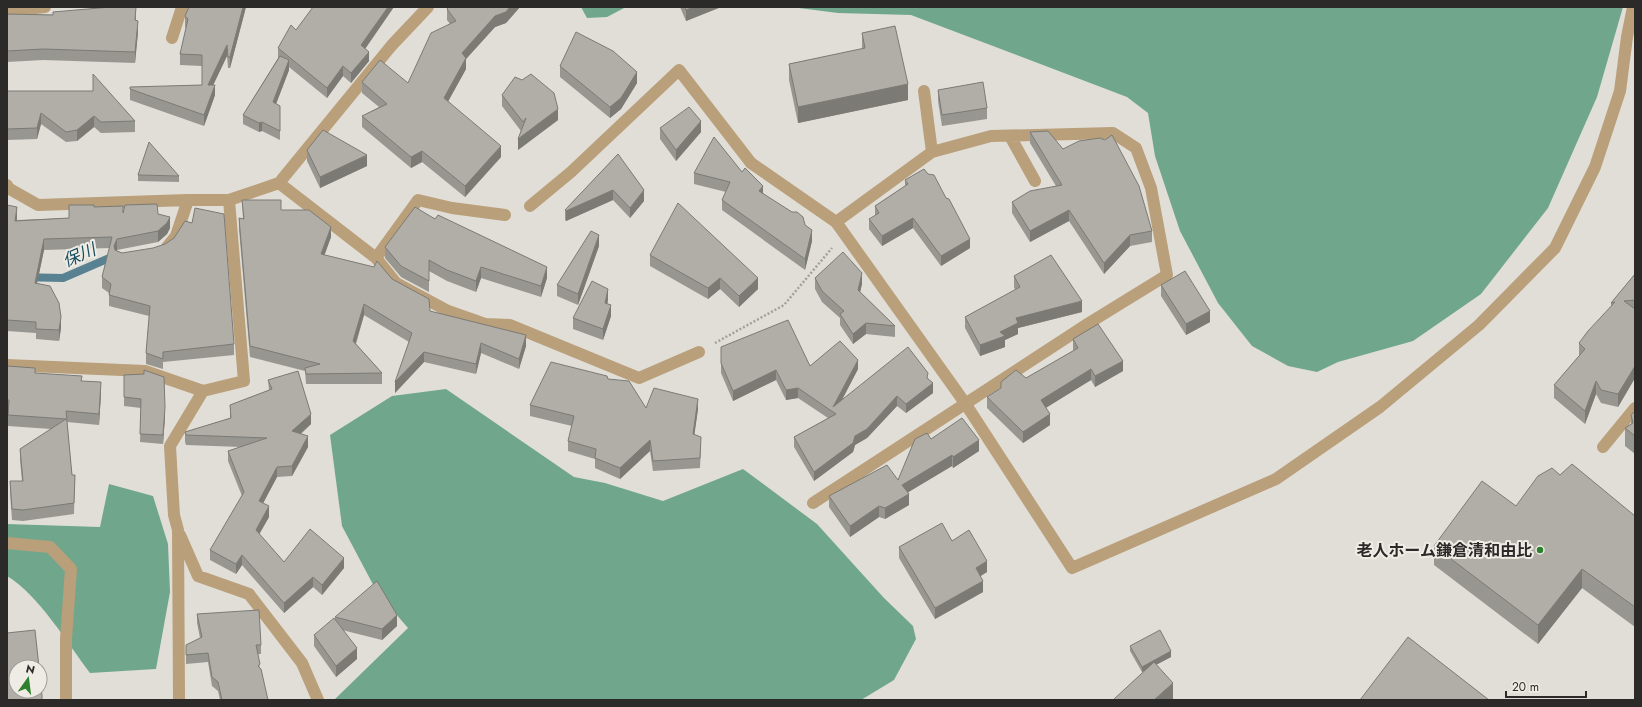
<svg xmlns="http://www.w3.org/2000/svg" width="1642" height="707" viewBox="0 0 1642 707" font-family="Jost,'Noto Sans JP',sans-serif">
	<style>
		.forest { fill: #70a78c }
		.lines { fill: none; stroke-linecap: round; stroke-linejoin: round }
		.stream { stroke: #588292; stroke-width: 8 }
		.path { stroke: #a3a09c; stroke-width: 2.5; stroke-dasharray: 2 2; stroke-linecap: butt }
		.minor { stroke: #b99f7a; stroke-width: 12 }
		.wall { fill: #979690 }
		.shaded-wall { fill: #7b7a75 }
		.building { fill: #b0aea7; stroke: #7b7a75 }
		.poi-dot { fill: #2d802c; stroke: #eeece5; stroke-width: 1.5 }
		.labels { text-anchor: middle; stroke-width: 4; stroke-linejoin: round; paint-order: stroke }
		.poi-label { font-size: 16px; font-weight: bold; fill: #2b2a28; stroke: #eeece5; text-anchor: end }
		.water-label { font-size: 17px; font-style: italic; fill: #194d5e; stroke: #eeece5 }
	</style>
	<rect width="100%" height="100%" fill="#e1ded8"/>
	<path class="forest" d="M581,7H626L607,17L587,18Z
		M791,7H1623L1597,97L1548,208L1481,294L1413,341L1338,362L1317,372L1288,366L1252,346L1218,303L1180,231L1155,156L1148,113L1127,97L911,15L838,13Z
		M446,389L574,477L605,483L663,501L743,469L817,524L884,598L913,626L916,639L894,680L861,700H334L408,628L377,592L342,526L330,435L392,396Z
		M109,484L153,496L168,544L170,592L156,669L90,673C68,644 38,594 7,576V524L100,527Z"/>
	<g class="lines">
		<path class="stream" d="M7,275L16,277L63,278L114,256"/>
		<path class="path" d="M715,343L784,305L832,248"/>
		<path class="minor" d="M7,11L45,7
			M172,38L182,7
			M924,91L932,152
			M1010,136L1035,181
			M279,183L376,258L396,283L448,311L485,324L510,325L639,378L699,352
			M7,185L8,188L38,205L188,200H229L279,183L392,45L428,7
			M530,206L571,172L679,70L751,163L836,222L965,403L1072,568L1276,479L1380,407L1479,325L1555,248L1595,167L1620,91L1627,37L1633,7
			M167,247L176,236L188,200
			M376,258L418,200L452,208L505,215
			M7,365L145,371L203,391
			M1603,447L1635,408
			M813,503L1089,323L1167,275L1151,188L1136,148L1113,133L991,136L932,152L836,222
			M180,535L198,576L249,594L302,663L318,700
			M7,543L50,547L71,569L66,639V700
			M179,700L178,530L174,515L170,446L203,391L244,381L229,200"/>
	</g>
	<path class="wall" d="M189,7H246L230,68H228L227,56L213,85L215,95L204,126L130,100V89L202,85V66L180,65V54L186,28L185,27V16Z
		M449,7H520L506,23L495,27L466,59V69L448,101L501,157L465,197L422,162L411,168L362,127V116L379,107L362,93V82L408,83L450,24L447,20V9Z
		M680,7H721L686,21Z
		M7,14L136,16V20L138,32L135,63L43,60L7,62Z
		M296,30L365,49L369,61L351,83L343,76L327,98L289,67V70L276,104L280,106V140L262,131L259,132L243,124V115L278,58V48Z
		M862,33L908,100L798,123L789,80V64L862,49Z
		M560,66L637,83L621,109L610,118L560,77Z
		M938,90L987,108V119L942,126L938,101Z
		M7,91L135,121V132L101,133L94,127L77,141L66,142L41,124L37,139L7,140Z
		M502,95L558,120L518,150L521,131L502,106Z
		M660,128L701,132L676,161L660,139Z
		M1030,132L1063,149L1152,231V242L1130,246L1104,274L1069,221L1030,242L1012,213V202L1056,186L1030,143Z
		M307,150L367,166L320,188L307,161Z
		M618,154L644,201L630,218L613,200L566,221L565,220V210Z
		M742,172L763,193L812,241L805,270L722,210V200L726,192L694,184V173Z
		M138,175L179,176V182L138,181Z
		M905,180L970,248L941,266L913,228L882,246L869,229V219L875,216V206L905,186Z
		M242,200L281,210L331,237L324,255L392,279L430,311L526,346L519,369L481,353L476,374L424,362L395,393L409,342L364,315L356,344L382,373V384H306L305,371L250,357L239,229V218L243,219Z
		M7,205L17,218V220L69,218V205L94,207L123,213L158,214L170,228L167,234L158,242L117,250V251L234,344V355L163,362V369L146,364V353L149,316L109,306V293L102,288V277L110,248L44,250L37,283L61,328L59,341L36,339V333L7,331Z
		M435,219L547,278L541,297L481,278L476,292L447,281L429,271V292L401,277L385,258V247Z
		M599,246L578,305L557,296V285Z
		M650,255L758,289L739,307L720,289L708,299L650,266Z
		M1635,274V378L1618,407L1601,403L1596,394L1585,424L1554,398V385L1579,356V343L1611,307V303Z
		M1014,276L1082,312L1018,328V334L1005,340V347L980,356L965,328V317L1015,290L1014,287Z
		M815,278L862,284L860,292L895,326V337L866,334L853,344L840,325V318L822,302L815,289Z
		M1161,285L1210,322L1186,335L1161,296Z
		M608,300L607,304L611,316L603,340L573,329V318Z
		M1073,339L1123,371L1095,387L1091,380L1046,407L1050,425L1023,443L987,408V397L1026,378L1073,351Z
		M721,347L810,366L858,369L842,400L928,378L933,393L906,413L897,406L867,438L855,445L853,452L814,481L794,447V437L828,418L798,398L786,400L776,380L733,401L721,373Z
		M7,366L35,373L82,381L101,393L99,425L67,422L72,475H75L74,514L23,521L12,520L10,492V481H22L20,460V449L51,429L8,426V411H7Z
		M124,375L165,416L163,444L140,442L141,408L124,406Z
		M608,379L646,408L698,409L694,435L701,447L700,468L653,471L650,451L620,479L595,468V459L568,451V441L572,426L530,416V405Z
		M268,380L311,424L301,434L308,447L292,476L277,477L263,503L269,517L259,534L284,562L344,568L322,595L313,587L284,613L242,565L236,574L210,560V550L242,496L228,461V451L241,447L186,445L185,442V432L230,418V405L269,390Z
		M1635,411V454L1625,446V428L1631,424V415Z
		M931,439L979,451L953,468L952,466L908,492L909,505L885,519L879,517L850,537L829,507V496L898,480Z
		M1560,475L1635,516V627L1582,588L1538,644L1434,565V546L1516,506Z
		M952,541L987,572L980,576L983,592L935,619L899,558V547Z
		M197,614L261,645V654H257L260,668L268,700H220L218,691L212,686L208,662L186,664V645L200,638L197,623Z
		M335,617L397,626L382,640L342,630L357,659L336,677L314,646V635L335,620Z
		M1130,646L1171,657L1156,665L1173,700L1144,671L1142,672L1130,651Z"/>
	<path class="shaded-wall" d="M243,7H246L230,68V57Z
		M388,7H394L361,55V45Z
		M510,7H520L506,23L495,27L466,59V69L444,109V98L462,53L495,16Z
		M694,7H721L686,21V10Z
		M138,21V32L135,63V52Z
		M227,45V56L208,96V85Z
		M369,52V61L351,83V73Z
		M289,60V70L273,112V102Z
		M343,66V76L327,98V88Z
		M637,72V83L621,109L610,118V107Z
		M908,84V100L798,123V107Z
		M215,85V95L204,126V115Z
		M558,109V120L518,150V139Z
		M41,113V124L37,139V128Z
		M94,116V127L77,141V130Z
		M701,121V132L676,161V150Z
		M262,122V131L259,132V123Z
		M501,146V157L465,197V186Z
		M422,151V162L411,168V157Z
		M367,155V166L320,188V177Z
		M763,186V197L759,191Z
		M613,190V200L566,221V211Z
		M644,190V201L630,218V208Z
		M17,207V218L15,231V221Z
		M1069,210V221L1030,242V231Z
		M170,217V228L167,234L158,242V231Z
		M913,218V228L882,246V236Z
		M331,227V237L321,265V254Z
		M812,230V241L805,270V259Z
		M599,235V246L578,305V294Z
		M1130,235V246L1104,274V263Z
		M44,239V250L35,293V283Z
		M117,239V250L114,257V246Z
		M970,239V248L941,266V256Z
		M481,267V278L476,292V281Z
		M547,267V278L541,297V286Z
		M862,273V284L858,301V290Z
		M720,278V289L708,299V288Z
		M758,278V289L739,307V296Z
		M608,289V300L605,314V303Z
		M1082,301V312L1018,328V334L1005,340V347L980,356V345L1016,318Z
		M364,304V315L353,352V341Z
		M611,305V316L603,340V329Z
		M1210,311V322L1186,335V324Z
		M61,317V328L59,341V330Z
		M866,323V334L853,344V334Z
		M526,335V346L519,369V359Z
		M481,343V353L476,374V364Z
		M424,352V362L395,393V382Z
		M858,360V369L835,413L833,407Z
		M1123,361V371L1095,387V376Z
		M1635,366V378L1618,407V394Z
		M1091,369V380L1041,411V400Z
		M776,370V380L733,401V391Z
		M1596,381V394L1585,424V411Z
		M101,382V393L99,425V414Z
		M933,383V393L906,413V404Z
		M798,388V398L786,400V390Z
		M897,396V406L867,438L855,445L853,452L814,481V472L855,436Z
		M698,399V409L693,445V434Z
		M165,407V416L163,444V435Z
		M311,414V424L292,441V431Z
		M1050,414V425L1023,443V432Z
		M308,436V447L292,476V466Z
		M650,440V451L620,479V468Z
		M979,440V451L953,468V457Z
		M952,455V466L902,496V485Z
		M277,467V477L259,511V501Z
		M909,494V505L885,519V508Z
		M269,506V517L256,540V530Z
		M879,506V517L850,537V526Z
		M242,555V565L236,574V564Z
		M344,558V568L322,595V585Z
		M987,561V572L976,579V568Z
		M1582,569V588L1538,644V625Z
		M313,577V587L284,613V603Z
		M983,581V592L935,619V608Z
		M397,615V626L382,640V629Z
		M357,648V659L336,677V666Z
		M1171,651V657L1142,672V667Z
		M1173,683V700H1154Z"/>
	<path class="building" d="M111,7H136L135,20L138,21L135,52L43,49L7,51V14L53,15V12Z
		M189,7H243L230,57H228L227,45L208,85H215L204,115L130,89V87L202,85V55L180,54L188,19L185,16Z
		M313,7H388L361,45L369,52L351,73L343,66L327,88L278,48L291,25L296,30Z
		M449,7H510L506,12L495,16L462,53L466,58L444,98L501,146L465,186L422,151L411,157L362,116L387,104L362,82L380,60L408,83L431,33L456,21L447,9Z
		M685,7H694L686,10Z
		M895,26L908,84L798,107L789,64L865,48L862,33Z
		M576,32L613,51L637,72L621,98L610,107L560,66Z
		M280,56L289,60L273,102L280,106V131L262,122L259,123L243,115Z
		M93,74L135,121L101,122L94,116L77,130L66,132L41,113L37,128L7,129V91H93Z
		M531,74L554,93L558,109L518,139L526,118L523,122L502,95L515,77L522,80Z
		M983,82L987,108L942,115L938,90Z
		M689,107L701,121L676,150L660,128Z
		M323,130L367,155L320,177L307,150Z
		M1048,131L1063,149L1079,141L1100,138L1105,140L1112,135L1139,186L1152,231L1130,235L1104,263L1069,210L1030,231L1012,202L1030,191L1062,185L1030,132Z
		M714,137L742,172L745,168L763,186L759,191L792,212H797L803,217L805,225L812,230L805,259L722,200L730,182L694,173Z
		M149,142L179,176L138,175Z
		M618,154L644,190L630,208L613,190L566,211L565,210Z
		M924,169L928,174L934,175L946,198L949,199L970,239L941,256L913,218L882,236L869,219L879,213L875,206L908,184L905,180Z
		M242,200H281V210H309L331,227L321,254L374,267L377,261L392,279L429,299L430,311L526,335L519,359L481,343L476,364L424,352L395,382L412,333L364,304L353,341L382,373L306,374L305,368L320,364L250,346L239,218L244,219Z
		M678,203L758,278L739,296L720,278L708,288L650,255Z
		M157,204L158,214L170,217L167,223L158,231L117,239L114,246L115,250L122,253L153,248L165,244L174,238L185,221L192,223L195,208L224,214L234,344L163,352V359L146,353L150,306L109,295L111,284L102,277L112,237L44,239L35,283L50,286L59,303L61,317L59,330L36,329V322L7,320V205L17,207L15,221L69,218V205H94V207L123,206V213L125,205Z
		M415,207L435,219L438,215L547,267L541,286L481,267L476,281L447,270L429,260V281L401,266L385,247Z
		M591,231L599,235L578,294L557,285Z
		M843,252L862,273L858,290L895,326L866,323L853,334L840,314L844,311L822,291L815,278Z
		M1051,255L1082,301L1016,318L1018,323L1000,332L1005,336L980,345L965,317L1020,287L1014,276Z
		M1185,271L1210,311L1186,324L1161,285Z
		M1635,274V300L1624,301L1635,309V366L1618,394L1601,390L1596,381L1585,411L1554,385L1585,349L1579,343L1588,331L1615,302L1611,303Z
		M592,281L608,289L605,303L611,305L603,329L573,318Z
		M788,320L810,366L840,341L858,360L833,407L908,347L928,373L927,378L933,383L906,404L897,396L867,429L855,436L853,443L814,472L794,437L836,414L798,388L786,390L776,370L733,391L721,363V347Z
		M1098,324L1123,361L1095,376L1091,369L1041,400L1050,414L1023,432L987,397L1001,388V382L1016,370L1026,378L1078,348L1073,339Z
		M551,362L607,376L608,379L629,381L646,408L654,388L698,399L693,434L701,437L700,458L653,461L650,440L620,468L595,458L596,449L568,441L574,416L530,405Z
		M7,366L35,368V373L82,376L81,381L101,382L99,414L66,411L72,475H75L74,503L23,510L12,509L10,481H23L20,449L66,419L8,415L9,400H7Z
		M144,370L164,377L165,407L163,435L140,434L141,399L124,397V375L144,374Z
		M298,371L311,414L292,431L308,436L292,466L277,467L259,501L269,506L256,530L284,562L310,529L344,558L322,585L313,577L284,603L242,555L236,564L210,550L244,492L228,451L267,438L186,435L185,432L231,418L230,405L272,389L268,380Z
		M1635,411V436L1625,428L1633,423L1631,415Z
		M962,418L979,440L953,457L952,455L902,485L909,494L885,508L879,506L850,526L829,496L887,465L898,480L915,439L927,433L931,439Z
		M1572,464L1635,516V607L1582,569L1538,625L1434,546L1482,481L1516,506L1538,476L1552,468L1560,475Z
		M942,523L952,541L969,530L987,561L976,568L983,581L935,608L899,547Z
		M377,581L397,615L382,629L335,617Z
		M259,610L261,645H256L260,664L258,666L261,669L268,700H222L218,682L212,677L208,653L186,655V645L202,637L197,614Z
		M334,618L357,648L336,666L314,635Z
		M35,630L39,667H16V691H40V678L42,696V700H7V633Z
		M1160,630L1171,651L1142,667L1130,646Z
		M1408,637L1489,700H1360Z
		M1154,662L1173,683L1154,700H1113Z"/>
	<circle class="poi-dot" cx="1540" cy="550" r="4"/>
	<g class="labels">
		<g class="poi-label">
			<text x="1532" y="556">老人ホーム鎌倉清和由比</text>
		</g>
		<g class="water-label">
			<text transform="translate(79 255) rotate(-23)" y="6">保川</text>
		</g>
	</g>
	<rect width="1642" height="707" fill="none" stroke="#2b2a28" stroke-width="16"/>
	<g transform="translate(28 679) rotate(14)"><circle r="19" fill="#eeece5" stroke="#a09e99"/>
	<path d="M0-3L7 15L0 10L-7 15Z" fill="#2d802c"/>
	<text y="-6" font-size="11" font-weight="bold" text-anchor="middle" fill="#2b2a28">N</text>
	</g>
	<path d="M1506 691v6h80v-6" fill="none" stroke="#2b2a28" stroke-width="2"/>
	<text x="1512" y="691" font-size="12" fill="#2b2a28" stroke="#eeece5" stroke-width="3" paint-order="stroke">20 m</text>
</svg>
